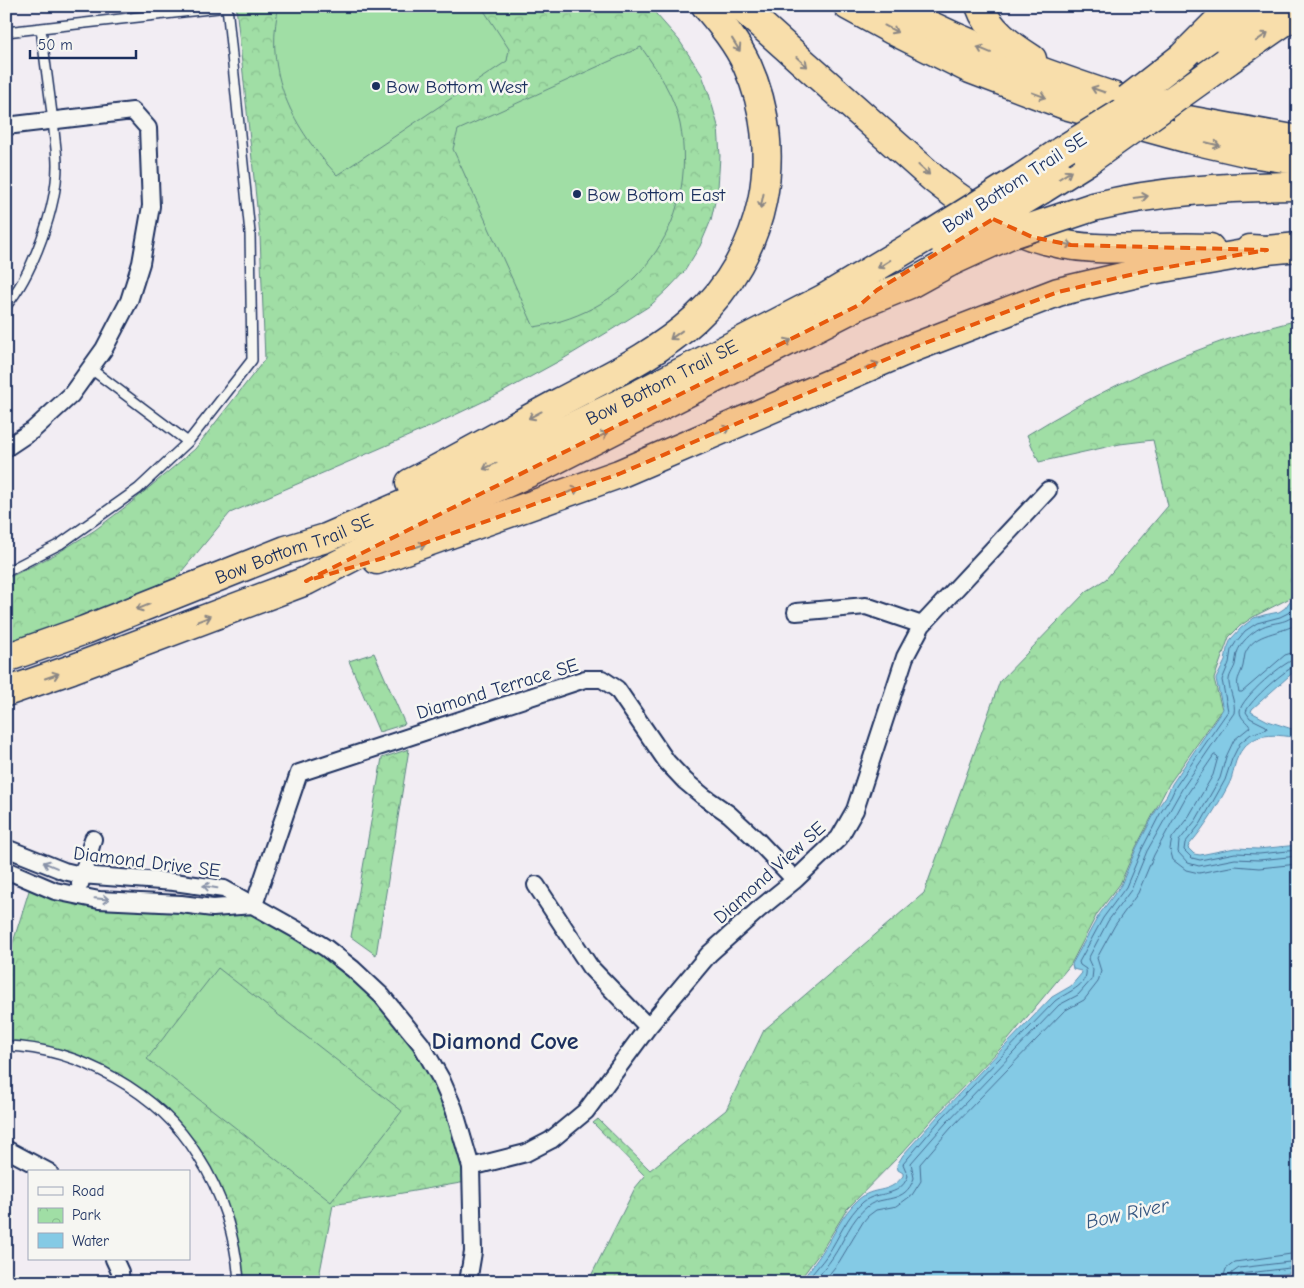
<svg xmlns="http://www.w3.org/2000/svg" width="1304" height="1288" viewBox="0 0 1304 1288" font-family="'Comic Neue',sans-serif">
	<style>
		.park { fill: url(#park-crowns); stroke: #5e8682 }
		.pitch { fill: #a0dea5; stroke: #5e8682 }
		.water { fill: #84cae5; stroke: #5a8caf }
		.lines { fill: none; stroke-linecap: round; stroke-linejoin: round }
		.shore { stroke: #456d94; stroke-width: 1 }
		.lane-casing { stroke: #1b2f5e; stroke-width: 12 }
		.street-casing { stroke: #1b2f5e; stroke-width: 20 }
		.highway-casing { stroke: #1b2f5e; stroke-width: 31 }
		.lane { stroke: #f6f6f2; stroke-width: 9 }
		.street { stroke: #f6f6f2; stroke-width: 16 }
		.highway { stroke: #f8deab; stroke-width: 28 }
		.highway-bridge-casing { stroke: #1b2f5e; stroke-width: 31; stroke-linecap: butt }
		.highway-bridge { stroke: #f8deab; stroke-width: 28 }
		.oneway { stroke: #8a8684 }
		.oneway2 { stroke: #8892a8 }
		.marked { fill: #e8590c; fill-opacity: 0.2; stroke: #e8590c; stroke-width: 4; stroke-dasharray: 10 6; stroke-linejoin: round }
		.poi-dot { fill: #1b2f5e; stroke: #f6f6f2; stroke-width: 2 }
		.labels { text-anchor: middle; stroke-width: 5; stroke-linejoin: round; paint-order: stroke }
		.poi-label { font-size: 19px; fill: #1b2f5e; stroke: #f6f6f2; text-anchor: start }
		.street-label { font-size: 19px; fill: #1b2f5e; stroke: #f6f6f2 }
		.water-label { font-size: 20px; font-style: italic; fill: #355680; stroke: #f6f6f2 }
		.district-label { font-size: 24px; font-weight: bold; fill: #1b2f5e; stroke: #f6f6f2 }
	</style>
	<defs>
		<pattern id="park-crowns" width="20" height="18" patternUnits="userSpaceOnUse" patternTransform="scale(1.25)"><rect width="20" height="18" fill="#a0dea5"/><path d="M2 6a3 3 0 1 1 6 0M12 15a3 3 0 1 1 6 0" fill="none" stroke="#89bf90"/></pattern>
	</defs>
	<rect width="100%" height="100%" fill="#f2edf3"/>
	<filter id="ink" filterUnits="userSpaceOnUse"><feTurbulence type="fractalNoise" baseFrequency=".02" numOctaves="2"/><feDisplacementMap in="SourceGraphic" scale="10" xChannelSelector="R" yChannelSelector="G"/><feConvolveMatrix kernelMatrix="1 2 1 2 8 2 1 2 1" color-interpolation-filters="sRGB"/></filter>
	<g filter="url(#ink)">
		<path class="park" d="M236,6H649L679,40L702,75L709,94L718,126L720,156L718,188L711,220L700,246L684,272L669,288L651,305L608,332L563,359L499,394L434,425L230,513L177,577L91,614L6,643V579L56,554L95,530L132,502L195,449L265,359L260,236Z
			M1298,320V585L1290,598L1253,617L1240,626L1229,637L1214,679L1222,709L1169,784L1136,847L1120,884L1097,914L1071,964L1003,1046L936,1115L901,1154L847,1209L822,1250L798,1282H588L635,1188L645,1176L593,1123L598,1119L650,1170L726,1110L764,1030L924,893L1000,681L1087,591L1106,579L1168,506L1153,440L1120,444L1039,462L1027,435C1085,399 1146,369 1209,346C1238,335 1268,328 1298,320Z
			M374,653L405,724L379,732L349,661Z
			M409,749L376,955L351,937L382,758Z
			M32,881L55,891L254,905L353,969L441,1079L472,1181L333,1205L318,1282H239L237,1258L215,1189L163,1112L90,1065L6,1046V965Z"/>
		<path class="pitch" d="M279,6H481L509,49L507,61L337,175C293,128 263,72 279,6Z
			M641,47C658,71 674,95 680,124C700,225 633,312 534,327L453,149L458,130Z
			M218,968L402,1111L331,1202L147,1059Z"/>
		<path class="water" d="M1298,590V668L1252,709L1251,712L1268,721L1298,731V738C1271,733 1247,732 1236,761C1233,769 1233,777 1229,784C1218,805 1205,827 1189,845L1188,848L1194,854L1200,855L1235,848L1258,849L1298,845V1272L1223,1282H800C808,1272 816,1262 823,1251C835,1234 842,1214 858,1200C874,1185 888,1196 903,1176V1173L898,1170L897,1165L903,1155L938,1116L1052,997L1071,986L1082,973L1081,971L1073,969L1072,964L1099,915L1121,885L1137,847L1157,809L1167,795L1172,784L1223,709L1216,679L1225,661L1227,649L1231,639L1241,628L1254,618L1264,615L1279,612L1285,608Z"/>
		<g class="lines">
			<path class="shore" d="M1298,623C1281,635 1254,631 1245,654C1244,658 1244,662 1243,666C1240,678 1235,678 1239,692H1242L1285,655L1298,651
				M1298,658C1286,659 1240,699 1240,711C1240,719 1248,722 1250,727L1234,740L1226,757L1220,778L1196,820L1179,841L1178,852L1188,863L1199,866L1235,859L1259,860L1298,856
				M1298,665C1288,666 1248,702 1246,712L1250,718L1266,726L1267,729L1251,734L1240,743L1232,759L1225,780L1201,823L1185,843L1184,850L1192,858L1200,860L1235,853L1259,854L1298,850
				M806,1282C813,1272 821,1264 828,1254C839,1237 847,1216 863,1202C878,1190 899,1199 908,1176L903,1164L941,1119L1055,1001C1065,993 1089,986 1086,969L1080,965L1079,962L1103,918L1126,887L1142,849L1161,812L1171,797L1176,786L1228,711L1222,680L1229,663L1231,650L1236,642L1245,631L1257,623L1280,617L1288,613L1298,600
				M814,1282C820,1274 827,1266 833,1257C844,1241 851,1219 868,1206C882,1195 905,1205 914,1178L911,1163L946,1123L1059,1005L1078,995L1092,979L1093,970L1088,959L1108,921L1131,890L1147,851L1182,789L1234,713C1236,703 1230,693 1229,683C1228,676 1233,671 1235,665C1236,661 1236,657 1237,653C1240,643 1251,633 1260,628C1275,620 1286,626 1298,611
				M823,1282L839,1262L863,1222L868,1216L876,1210L897,1206L912,1195L921,1181L920,1164L951,1128L1064,1011L1084,1000L1098,982L1101,971L1097,958L1115,925L1138,893L1154,855L1188,793L1214,755H1216L1218,757L1213,775L1189,816L1172,838L1170,849L1173,860L1186,870L1199,873L1235,866L1259,868L1298,864
				M1222,1282L1226,1269L1235,1262L1298,1253
				M1230,1282L1232,1273L1239,1268L1298,1261
				M1236,1282L1237,1277L1240,1274L1298,1267"/>
			<g class="lane-casing">
				<path id="lane" d="M6,32L227,7
					M6,306C33,273 57,207 57,165C57,153 55,142 54,130C50,96 45,62 41,28
					M91,369L188,442
					M6,572L60,544L138,489L188,442L252,360L250,233L227,6
					M6,1046C79,1048 160,1093 198,1156C222,1193 236,1238 239,1282"/>
			</g>
			<g class="street-casing">
				<path id="street" d="M6,126L133,111L148,128L151,206L141,263L129,301L104,349L71,395L33,430L6,448
					M796,612L866,606L922,625
					M6,848L64,871L81,875L174,882L224,889L299,931L326,948L353,969L382,996L421,1044L441,1079L454,1109L471,1167L473,1252L468,1282
					M6,870L55,891L99,900L181,904L213,908L253,905
					M80,884L93,839
					M536,885L590,967L648,1027
					M254,905L299,773L585,679H602L617,689L667,762L685,781L703,796L729,814L756,839L795,880
					M6,1149L49,1172
					M471,1167L526,1153L551,1140L586,1111L648,1027L709,954L758,910L795,880L839,838L855,810L905,657L922,625L1048,490
					M114,1259L120,1272L121,1282"/>
			</g>
			<g class="highway-casing">
				<g id="highway">
					<path d="M740,6L934,179C984,219 1031,245 1096,248C1134,250 1172,246 1210,248"/>
					<path d="M848,6L892,30L970,69L1065,105L1189,139L1250,153L1298,160"/>
					<path d="M891,6C973,49 1061,80 1149,108"/>
					<path d="M980,6C988,30 1012,46 1032,59"/>
					<path d="M1211,55L1266,6"/>
					<path d="M1182,57L1219,20L1229,6"/>
					<path d="M1226,62L1298,12"/>
					<path d="M1188,120L1298,140"/>
					<path d="M1021,178L1061,151"/>
					<path d="M1041,190L1089,160"/>
					<path d="M1093,207C1161,190 1229,187 1298,186"/>
					<path d="M1250,249L1267,250L1298,247"/>
					<path d="M410,483C461,457 510,429 560,402C607,377 656,355 695,319C766,255 786,151 747,65C737,43 722,25 706,6"/>
					<path d="M377,560L619,474L915,347L1058,292L1151,270L1267,250"/>
					<path id="s1" d="M6,658L85,630L286,550L326,538L485,469L641,393L823,299L925,238"/>
					<path d="M6,692L72,669L306,581L401,532L541,467L861,304L910,284L950,262"/>
				</g>
			</g>
			<use href="#lane" class="lane"/>
			<use href="#street" class="street"/>
			<use href="#highway" class="highway"/>
			<g class="highway-bridge-casing">
				<path id="highway-bridge" d="M1128,99L1182,57
					M1061,151L1151,95
					M1089,160L1226,62
					M925,238L1021,178
					M946,247L1041,190
					M950,262L1009,235L1093,207"/>
			</g>
			<use href="#highway-bridge" class="highway-bridge"/>
		</g>
		<defs><path id="oneway-shaft" d="M-6 0H5M1.5-3L5.5 0L1.5 3" fill="none" stroke-width="1.6" stroke-linecap="round" stroke-linejoin="round" transform="scale(1.25)"/></defs>
		<g class="oneway">
			<use href="#oneway-shaft" transform="translate(891 29) rotate(28)"/>
			<use href="#oneway-shaft" transform="translate(1262 37) rotate(-35)"/>
			<use href="#oneway-shaft" transform="translate(736 45) rotate(58)"/>
			<use href="#oneway-shaft" transform="translate(984 50) rotate(-158)"/>
			<use href="#oneway-shaft" transform="translate(802 62) rotate(42)"/>
			<use href="#oneway-shaft" transform="translate(1098 90) rotate(-161)"/>
			<use href="#oneway-shaft" transform="translate(1039 95) rotate(20)"/>
			<use href="#oneway-shaft" transform="translate(1213 144) rotate(14)"/>
			<use href="#oneway-shaft" transform="translate(924 170) rotate(42)"/>
			<use href="#oneway-shaft" transform="translate(1065 175) rotate(-32)"/>
			<use href="#oneway-shaft" transform="translate(1141 197) rotate(-8)"/>
			<use href="#oneway-shaft" transform="translate(762 201) rotate(102)"/>
			<use href="#oneway-shaft" transform="translate(1066 244) rotate(11)"/>
			<use href="#oneway-shaft" transform="translate(884 264) rotate(148)"/>
			<use href="#oneway-shaft" transform="translate(676 335) rotate(144)"/>
			<use href="#oneway-shaft" transform="translate(785 343) rotate(-27)"/>
			<use href="#oneway-shaft" transform="translate(872 366) rotate(-23)"/>
			<use href="#oneway-shaft" transform="translate(535 415) rotate(152)"/>
			<use href="#oneway-shaft" transform="translate(723 430) rotate(-23)"/>
			<use href="#oneway-shaft" transform="translate(601 436) rotate(-27)"/>
			<use href="#oneway-shaft" transform="translate(490 466) rotate(155)"/>
			<use href="#oneway-shaft" transform="translate(572 491) rotate(-20)"/>
			<use href="#oneway-shaft" transform="translate(419 546) rotate(-19)"/>
			<use href="#oneway-shaft" transform="translate(143 607) rotate(158)"/>
			<use href="#oneway-shaft" transform="translate(204 619) rotate(-21)"/>
			<use href="#oneway-shaft" transform="translate(52 676) rotate(-19)"/>
		</g>
		<g class="oneway2">
			<use href="#oneway-shaft" transform="translate(50 865) rotate(-157)"/>
			<use href="#oneway-shaft" transform="translate(210 887) rotate(-171)"/>
			<use href="#oneway-shaft" transform="translate(102 899) rotate(5)"/>
		</g>
	</g>
	<path class="marked" d="M993,219L1032,237L1071,245L1267,250L1151,270L1058,292L915,347L619,474L380,559L306,581L861,304L877,290Z"/>
	<g class="poi-dot">
		<circle cx="376" cy="86" r="5"/>
		<circle cx="577" cy="194" r="5"/>
	</g>
	<g class="labels">
		<g class="poi-label">
			<text x="386" y="93">Bow Bottom West</text>
			<text x="587" y="201">Bow Bottom East</text>
		</g>
		<g class="street-label">
			<text transform="translate(1014 182) rotate(-33)" y="7">Bow Bottom Trail SE</text>
			<text dy="7" stroke="none"><textPath href="#s1" startOffset="712">Bow Bottom Trail SE</textPath></text>
			<text dy="7" stroke="none"><textPath href="#s1" startOffset="308">Bow Bottom Trail SE</textPath></text>
			<text transform="translate(497 688) rotate(-17)" y="7">Diamond Terrace SE</text>
			<text transform="translate(147 861) rotate(7)" y="7">Diamond Drive SE</text>
			<text transform="translate(769 872) rotate(-42)" y="7">Diamond View SE</text>
		</g>
		<g class="water-label">
			<text transform="translate(1127 1213) rotate(-12)" y="7">Bow River</text>
		</g>
		<g class="district-label">
			<text x="505" y="1049">Diamond Cove</text>
		</g>
	</g>
	<rect width="1304" height="1288" fill="none" stroke="#f6f6f2" stroke-width="25"/>
	<rect x="12" y="12" width="1279" height="1263" fill="none" stroke="#1b2f5e" stroke-width="2" filter="url(#ink)"/>
	<rect x="28" y="1170" width="162" height="90" fill="#f6f6f2" stroke="#9ea6b7"/>
	<rect x="38" y="1187" width="25" height="8" fill="#f6f6f2" stroke="#9ea6b7"/>
	<text x="72" y="1196" font-size="15" fill="#1b2f5e">Road</text>
	<rect x="38" y="1208" width="25" height="15" fill="url(#park-crowns)" stroke="#9ea6b7"/>
	<text x="72" y="1220" font-size="15" fill="#1b2f5e">Park</text>
	<rect x="38" y="1233" width="25" height="15" fill="#84cae5" stroke="#9ea6b7"/>
	<text x="72" y="1246" font-size="15" fill="#1b2f5e">Water</text>
	<path d="M30 50v8h106v-8" fill="none" stroke="#1b2f5e" stroke-width="2.5"/>
	<text x="38" y="50" font-size="15" fill="#1b2f5e" stroke="#f6f6f2" stroke-width="4" paint-order="stroke">50 m</text>
</svg>
